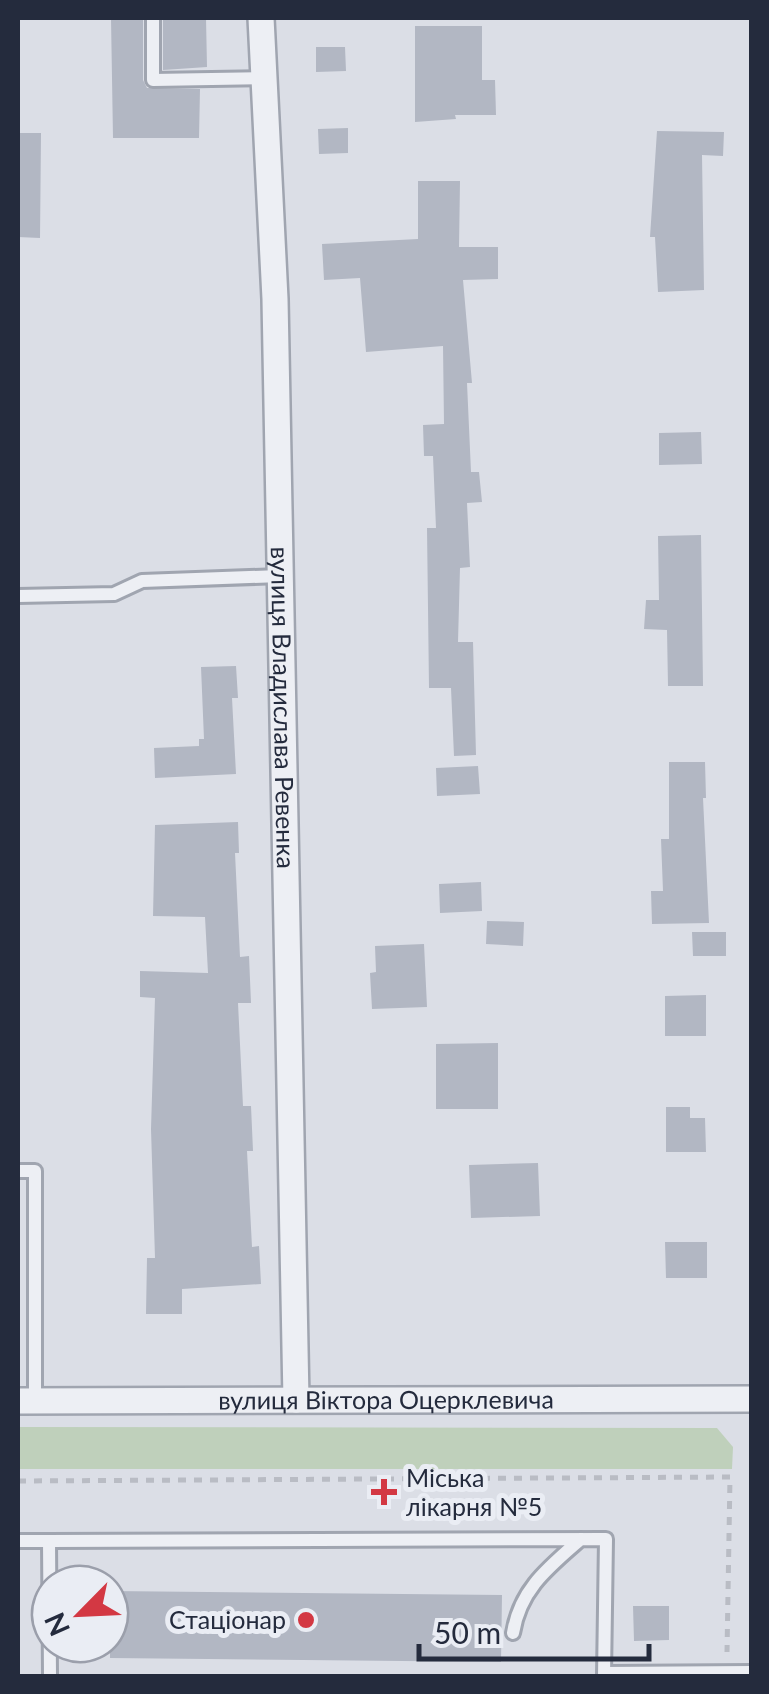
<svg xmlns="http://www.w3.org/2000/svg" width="769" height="1694" viewBox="0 0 769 1694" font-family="Lato,sans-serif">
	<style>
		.green { fill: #bfd0bb }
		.building { fill: #b2b7c3 }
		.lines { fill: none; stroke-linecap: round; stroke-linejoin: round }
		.service-casing { stroke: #a0a5b0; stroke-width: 18 }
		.minor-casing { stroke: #a0a5b0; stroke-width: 30 }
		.path { stroke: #b9bcc4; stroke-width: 5; stroke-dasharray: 8 8; stroke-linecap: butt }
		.service { stroke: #edeff4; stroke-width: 12 }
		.minor { stroke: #edeff4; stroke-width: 25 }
		.poi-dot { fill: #d33843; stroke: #eaedf4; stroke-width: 4 }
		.labels { text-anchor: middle; stroke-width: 10; stroke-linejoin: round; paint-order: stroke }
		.street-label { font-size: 25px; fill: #242b3d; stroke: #eaedf4 }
		.poi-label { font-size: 25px; fill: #242b3d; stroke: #eaedf4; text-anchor: start }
	</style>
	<rect width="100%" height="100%" fill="#dbdee6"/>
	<path class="green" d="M18,1427L717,1428L733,1447L732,1469H18Z"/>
	<path class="building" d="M111,18H143V80L147,88L200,89L199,138H113Z
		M163,18H206L207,67L163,70Z
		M415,26H482V80H495L496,115H455L456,119L415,122Z
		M316,47H345L346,71L316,72Z
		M348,128V153L319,154L318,129Z
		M657,131L724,132L723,156L702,155L704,290L658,292L655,237H650Z
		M18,133H41L40,238L18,237Z
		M418,181H460L459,247H498V279L463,280L472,383H467L471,472H479L482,502L467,503L470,567L460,568L458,642H473L476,755L454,756L451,688H429L427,528H436L433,456H424L423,425L444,424L443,346L366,352L360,278L324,280L322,244L418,239Z
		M701,432L702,464L659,465V433Z
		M701,535L703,686H668L667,630L644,629L646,600H659L658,536Z
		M236,666L238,698H232L236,774L155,778L154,748L199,746V739H204L201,667Z
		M669,762H705L706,798H703L709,923L652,924L651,891H663L661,839H669Z
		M478,766L480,794L437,796L436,768Z
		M238,822L239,853H235L240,957L249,956L251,1003H238L243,1106H251L253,1151H247L252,1247L259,1246L261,1284L182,1289V1314H146L147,1258H155L151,1129L155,998L140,997V971L208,973L205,917L153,916L155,825Z
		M481,882L482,911L440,913L439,884Z
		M487,921L524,922L523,946L486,944Z
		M692,932H726V956H693Z
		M424,944L427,1007L372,1009L370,973L376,972L375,946Z
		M706,995V1036H665V996Z
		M498,1043V1109H436V1044Z
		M666,1107H690V1118H705L706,1152H666Z
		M538,1163L540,1216L471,1218L469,1165Z
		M665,1242H707V1278H666Z
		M110,1591L502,1595L501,1662L110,1658Z
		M633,1606H669V1640L634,1641Z"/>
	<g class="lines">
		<g class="service-casing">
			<path id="service" d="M153,18V80L264,78
				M18,596L114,594L142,581L280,576
				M18,1171H35V1401
				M18,1541H49
				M513,1633C520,1589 549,1567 581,1539
				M604,1673L752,1672
				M50,1676L49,1541L606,1539L604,1676"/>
		</g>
		<g class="minor-casing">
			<g id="minor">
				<path id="s1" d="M261,18L275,299L296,1400"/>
				<path id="s2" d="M18,1401L752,1399"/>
			</g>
		</g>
		<path class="path" d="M18,1481L730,1477L727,1652"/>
		<use href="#service" class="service"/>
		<use href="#minor" class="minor"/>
	</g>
	<g class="poi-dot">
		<path d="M379 1477h10v10h10v10h-10v10h-10v-10h-10v-10h10z"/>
		<circle cx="306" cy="1620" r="10"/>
	</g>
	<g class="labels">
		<g class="street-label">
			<text dy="9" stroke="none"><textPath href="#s1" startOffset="690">вулиця Владислава Ревенка</textPath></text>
			<text dy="9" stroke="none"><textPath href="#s2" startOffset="368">вулиця Віктора Оцерклевича</textPath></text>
		</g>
		<g class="poi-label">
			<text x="406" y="1487">Міська<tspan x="406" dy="29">лікарня №5</tspan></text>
			<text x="286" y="1629" text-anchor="end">Стаціонар</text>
		</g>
	</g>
	<rect width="769" height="1694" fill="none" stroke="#242b3d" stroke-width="40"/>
	<g transform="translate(80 1614) rotate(246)"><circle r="48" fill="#eaedf4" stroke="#9b9fab" stroke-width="2.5"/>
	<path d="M0-8L18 38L0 25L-18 38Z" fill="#d33843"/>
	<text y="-15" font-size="28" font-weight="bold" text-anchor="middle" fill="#242b3d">N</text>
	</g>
	<path d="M419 1644v15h230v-15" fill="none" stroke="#242b3d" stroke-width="5"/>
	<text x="434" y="1644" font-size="30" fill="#242b3d" stroke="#eaedf4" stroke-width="8" paint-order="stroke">50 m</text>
</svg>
